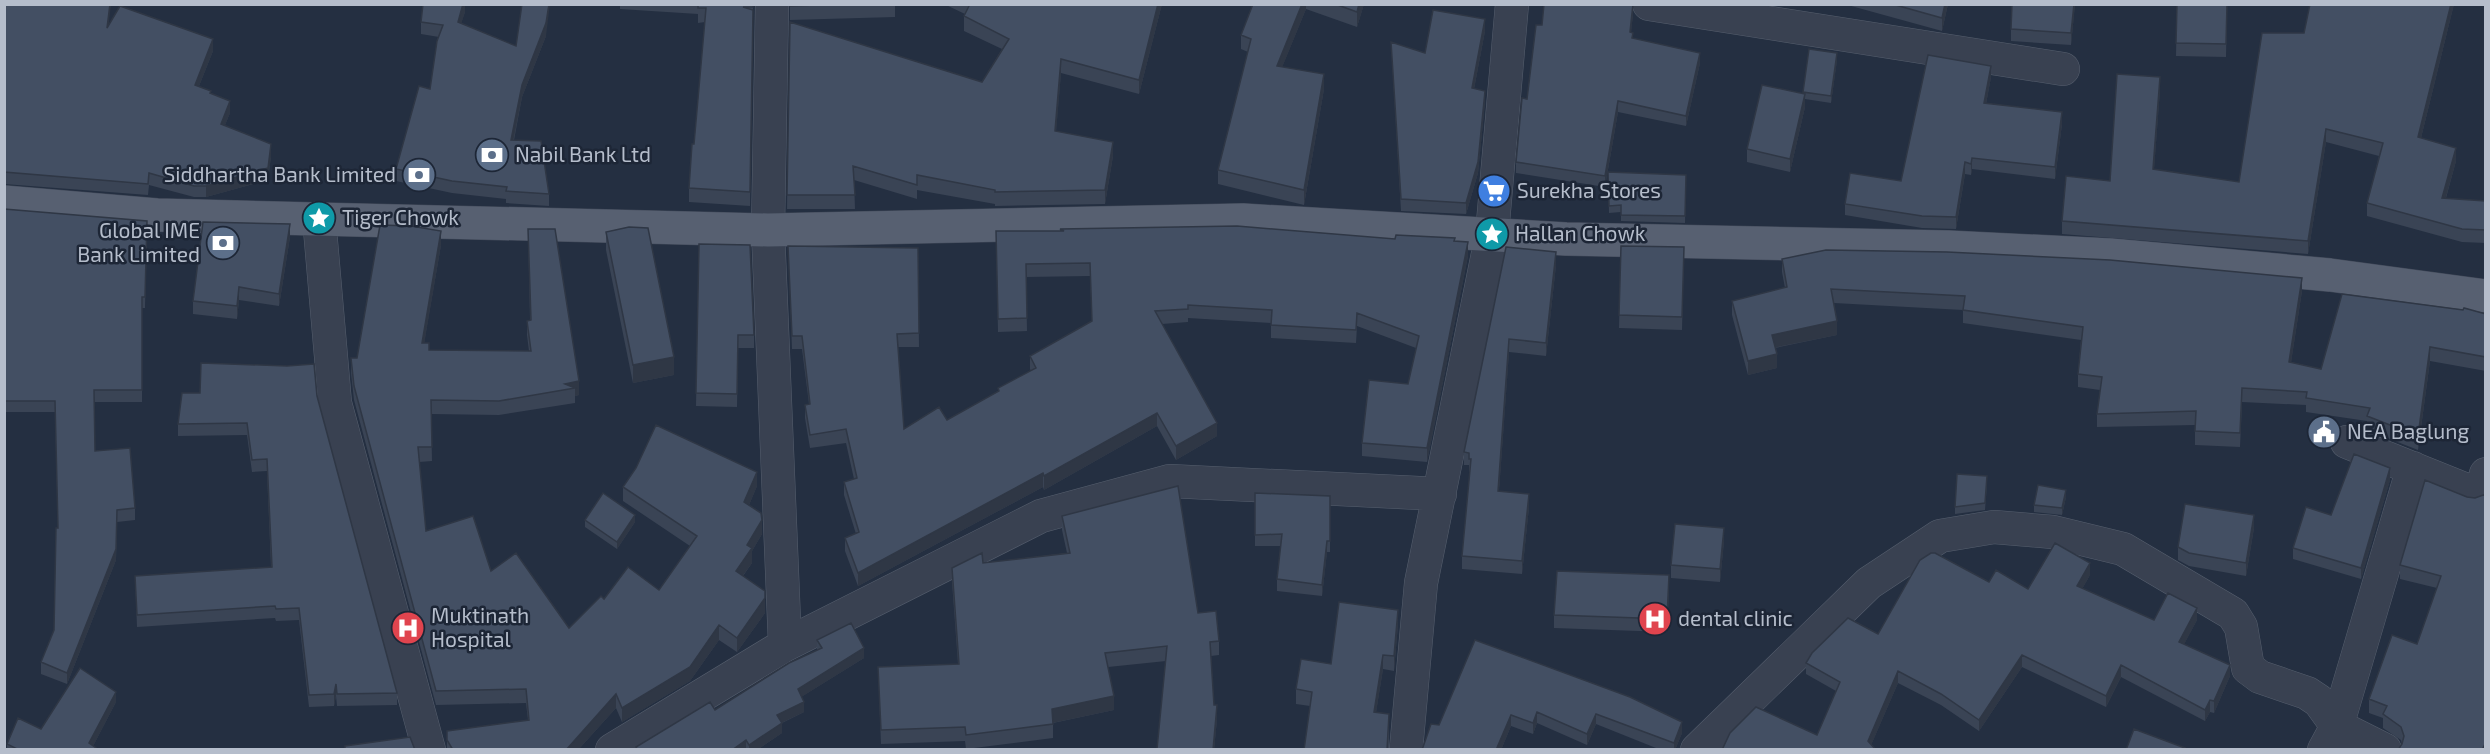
<svg xmlns="http://www.w3.org/2000/svg" width="2490" height="754" viewBox="0 0 2490 754" font-family="'Exo 2',sans-serif">
	<style>
		.lines { fill: none; stroke-linecap: round; stroke-linejoin: round }
		.minor-casing { stroke: #565f6e; stroke-width: 34 }
		.major-casing { stroke: #424a5a; stroke-width: 34 }
		.minor { stroke: #394151; stroke-width: 33 }
		.major { stroke: #576071; stroke-width: 33 }
		.wall { fill: #3a4455 }
		.shaded-wall { fill: #2f3745 }
		.building { fill: #434f63; stroke: #2f3745; stroke-width: 1.5 }
		.labels { text-anchor: middle; stroke-width: 5; stroke-linejoin: round; paint-order: stroke }
		.poi-label { font-size: 21px; fill: #b5bdcb; stroke: #1d2636; text-anchor: start }
	</style>
	<rect width="100%" height="100%" fill="#242f41"/>
	<g class="lines">
		<g class="minor-casing">
			<path id="minor" d="M772,4L768,230L785,645
				M1649,4L2063,69
				M319,218L335,403L429,750
				M2347,442L2474,493L2482,489L2486,474
				M612,750L785,645L1041,516L1170,481L1440,494
				M1406,750L1421,583L1492,234L1512,4
				M1697,750L1869,583L1940,536L1994,527L2053,532L2123,549L2233,614L2241,627L2248,668L2260,677L2307,693L2319,701L2337,726L2385,750
				M2324,750L2337,726L2413,468"/>
		</g>
		<g class="major-casing">
			<path id="major" d="M4,202L157,215L768,230L1243,220L1566,239L1948,247L2111,255L2330,275L2486,296"/>
		</g>
		<use href="#minor" class="minor"/>
		<use href="#major" class="major"/>
	</g>
	<path class="wall" d="M4,4L109,26L213,51L199,86L211,94L230,113L225,125L271,156L268,180L206,197H194L149,185L148,195L4,184Z
		M465,4V12L461,23L516,46L546,36L522,97L514,140L549,194V206L506,203V199L452,193L396,181V169L430,89L439,37L421,34V22Z
		M620,4H753L750,206L689,202V188L694,144L705,22L698,23V14L620,9Z
		M790,4H895V17L790,20Z
		M944,4H1162L1139,94L1061,73L1056,131L1113,156L1105,204L995,206V204L917,190V199L854,180L855,209H787L790,22L982,82L1002,49L964,31V16L965,14Z
		M1253,4H1364L1357,27L1306,9L1282,67L1324,89L1304,205L1218,184V170L1248,52L1241,49V35Z
		M1844,4H1948L1942,31Z
		M2075,4L2071,45L2011,41V29Z
		M2177,4H2227L2226,57L2176,56Z
		M2454,4L2421,138L2456,161L2446,198L2486,201V243L2462,242L2367,216V203L2379,156L2326,142L2308,254L2062,234V221L2110,181L2160,90L2154,169L2239,182L2304,33Z
		M1633,14L1631,32L1633,38L1700,63L1686,126L1618,112L1605,187L1516,173V162L1542,25Z
		M1485,31L1474,89L1485,102L1478,173L1466,214L1401,211L1391,42L1425,53Z
		M1809,49L1837,60L1831,103L1805,99V107L1790,172L1747,162V149L1803,94Z
		M1991,77L1986,104L2062,124L2055,179L1972,169L1971,175L1965,174L1956,229L1922,228L1845,215V204L1901,181Z
		M1608,172L1686,175L1685,223L1621,221V212L1609,213Z
		M4,209L147,221L145,308H142V402H94L95,451L135,508V520L117,522L116,560L67,684L41,674V662L54,630L58,528L55,412H4Z
		M528,229L579,395L575,396V403L499,415L431,414L432,461L419,462L426,531L491,571L569,628L604,599L659,590L690,546L623,501V487L757,486L749,505L762,534L752,551V563L743,576L765,613L737,652L719,640L690,681L622,722L616,708L578,750H447V731L528,720L526,703L436,705L354,400L351,373V358H357L441,245L424,343L429,350L529,351L527,335V321L530,320Z
		M1060,229L1455,241L1468,256L1427,462L1362,456V443L1408,384L1416,348L1357,326L1356,343L1271,338V323L1188,318V322L1162,324L1217,436L1176,460L1157,426L1044,490L1043,487L858,586L845,551V538L856,534L844,495V482L854,479L846,443L810,448L805,418V405L809,404L802,349H792L788,246L918,248L919,347H898L904,429L947,420L998,392V388L1031,371L1030,369V356L1092,321L1090,276L1026,277L1027,331L998,332L996,231H1060Z
		M606,232L674,375L633,383L606,250Z
		M290,237L279,306L239,300L237,319L193,314V301Z
		M699,244L754,335V348H738L737,407L696,406Z
		M1621,246L1684,247L1682,330L1619,328Z
		M1506,247L1556,265L1546,356L1509,352L1499,491L1529,507L1522,574L1462,569V556L1470,472H1469V465H1464V452Z
		M1782,259L2302,291L2291,362L2321,369L2486,314V371L2430,361L2418,450L2367,430V421L2306,412V405L2242,402L2240,447L2195,445V425L2097,427V414L2100,390L2078,387V374L2081,340L1963,323V310L1834,303L1837,335L1775,348L1777,368L1748,375L1732,315V301L1785,288L1782,272Z
		M317,396L397,693V705L337,706L336,696L334,706L309,707L299,620L276,621L275,618L137,627L135,576L271,567L267,471L252,472L247,435L178,436V424Z
		M2390,480L2361,579L2293,559V548Z
		M1987,483L1985,510L1955,514V507Z
		M1255,493L1330,496V552H1327L1322,596L1277,591V579L1281,546H1255Z
		M2066,497L2062,515L2034,512V505Z
		M2467,497L2475,498L2402,744L2401,740L2383,728V718L2369,713V699L2417,644L2437,588L2400,579V565Z
		M1062,516L1198,613L1219,641V655L1211,656L1214,705L1217,719L1214,750H1157L1166,661L1108,667L1114,710L1053,723V738L966,749L965,741L881,744L878,667L958,664L952,582V568L983,563L1067,553L1062,530Z
		M585,520L635,522L617,549L585,527Z
		M2254,528L2246,576L2189,566L2178,560V547Z
		M1724,541L1720,582L1671,578V565Z
		M2090,575L2082,589L2154,620H2197L2184,644L2230,676L2214,713L2210,712L2205,721L2121,677L2106,707L2022,667L1979,731L1941,705L1898,683L1871,745L1817,735L1836,691L1806,674V663L1878,634L1989,582L2028,589Z
		M1669,588L1667,632L1554,628V615Z
		M1398,624L1394,671L1383,669L1376,712L1389,714V750H1304L1310,706L1296,704V689L1331,664Z
		M817,640L864,658L801,697L804,712L782,723V733L757,750H636V747L715,710L817,650Z
		M1475,640L1682,733L1675,750H1661L1596,724L1587,745L1537,723L1533,734L1511,726L1501,750H1422L1439,725Z
		M116,702L93,746L99,750H7V744L41,729Z"/>
	<path class="shaded-wall" d="M110,4H111L107,40V28Z
		M463,4H465V12L458,34V22Z
		M549,4H550L546,36L522,97L511,152V140L522,85Z
		M1158,4H1162L1139,94V80Z
		M1302,4H1306V9L1277,80V66Z
		M1359,4H1364L1357,27V12Z
		M1633,4V14L1630,43V32Z
		M1945,4H1948L1942,31V18Z
		M2074,4H2075L2071,45V33Z
		M2451,4H2454L2418,150V137Z
		M1485,19V31L1472,100V88Z
		M213,39V51L195,96V85Z
		M1700,53V63L1686,126V116Z
		M1837,53V60L1831,103V96Z
		M1061,59V73L1055,145V131Z
		M1991,66V77L1984,115V103Z
		M1324,74V89L1304,205V190Z
		M2160,77V90L2153,182V169Z
		M1485,91V102L1478,173L1466,214V203Z
		M1805,94V107L1790,172V159Z
		M230,101V113L221,135V124Z
		M1618,101V112L1605,187V176Z
		M2062,112V124L2055,179V167Z
		M2326,129V142L2308,254V241Z
		M1113,142V156L1105,204V190Z
		M271,144V156L268,180L206,197V186Z
		M2456,148V161L2442,211V198Z
		M1972,158V169L1971,175V164Z
		M1965,162V174L1956,229V217Z
		M290,224V237L279,306V294Z
		M441,231V245L422,357V343Z
		M1468,242V256L1427,462V448Z
		M1556,252V265L1546,356V343Z
		M2302,278V291L2289,376V362Z
		M239,287V300L237,319V306Z
		M1837,321V335L1772,348V335Z
		M1509,339V352L1498,504V491Z
		M2430,347V361L2418,450V436Z
		M1777,354V368L1748,375V361Z
		M674,357V375L633,383V365Z
		M579,381V395L575,396V388L565,384Z
		M1157,413V426L1044,490V476Z
		M1217,423V436L1176,460V446Z
		M2390,468V480L2361,579V568Z
		M757,472V486L744,517V502Z
		M1043,473V487L858,586V573Z
		M2066,490V497L2062,515V508Z
		M1529,494V507L1522,574V561Z
		M117,510L116,560L67,684V673Z
		M635,515V522L617,549V542Z
		M2254,515V528L2246,576V563Z
		M762,520V534L752,551V563L736,585V571L747,545Z
		M1724,528V541L1720,582V569Z
		M1327,541V552L1322,596V585Z
		M2090,563V575L2077,598V586Z
		M765,598V613L737,652V638Z
		M2197,608V620L2179,654V642Z
		M1398,610V624L1394,671V656Z
		M719,625V640L690,681L622,722V708Z
		M864,648V658L798,699V689Z
		M1383,655V669L1374,726V712Z
		M2022,655V667L1979,731V720Z
		M2121,665V677L2106,707V696Z
		M2230,665V676L2214,713V701Z
		M1898,671V683L1869,750L1868,741Z
		M336,684V696L334,706V694Z
		M116,692V702L91,750L89,743Z
		M616,694V708L578,750H566Z
		M1114,696V710L1052,723V709Z
		M2210,700V712L2205,721V710Z
		M804,702V712L777,725V715Z
		M1217,705V719L1214,750H1213Z
		M1537,712V723L1533,734V723Z
		M1596,714V724L1587,745V734Z
		M1511,715V726L1501,750H1496Z
		M1682,722V733L1675,750H1674V743Z
		M782,723V733L757,750H749V745Z
		M746,740V750H732Z
		M2486,742V750H2482Z"/>
	<path class="building" d="M4,4H110L107,28L120,6L213,39L195,85L211,91L210,93L230,101L221,124L271,144L268,168L206,186H194L149,173L148,184L4,172Z
		M423,4H463L458,22L516,46L522,4H549L546,23L522,85L511,140L541,141L549,194L506,191L507,187L452,181L396,169L419,86L430,89L437,41L443,25L421,22Z
		M698,4H753V7H743L753,10L750,192L689,188L692,144H694L706,8H698Z
		M790,4H845L790,6Z
		M970,4H1158L1139,80L1061,59L1055,131L1113,142L1105,190L995,192V190L917,175V185L853,166L855,195H787L790,22L982,82L1009,39L964,16Z
		M1253,4H1302L1277,66L1324,74L1304,190L1218,170L1251,39L1241,35Z
		M1335,4H1359L1357,12Z
		M1544,4H1633L1630,32L1633,33L1632,38L1700,53L1686,116L1618,101L1605,176L1516,162L1522,98L1527,99L1536,25H1542Z
		M1892,4H1945L1942,18Z
		M2012,4H2074L2071,33L2011,29Z
		M2177,4H2227L2226,44L2176,43Z
		M2310,4H2451L2418,137L2456,148L2442,198L2486,201V230L2462,229L2367,203L2383,143L2326,129L2308,241L2062,221L2066,176L2110,181L2117,74L2160,77L2153,169L2239,182L2262,33H2304Z
		M1433,10L1485,19L1472,88L1485,91L1478,162L1466,203L1401,199L1391,42L1425,53Z
		M1809,49L1837,53L1831,96L1803,92Z
		M1928,55L1991,66L1984,103L2062,112L2055,167L1972,158L1971,164L1965,162L1956,217L1922,216L1845,204L1850,173L1901,181Z
		M1762,85L1805,94L1790,159L1747,149Z
		M1608,172L1686,175L1685,216L1621,215V205L1609,206Z
		M4,209L147,221L145,297H142V390H94L95,451L130,448L135,508L117,510L116,549L67,673L41,662L54,630L56,528H58L55,401H4Z
		M203,222L290,224L279,294L239,287L237,306L193,301Z
		M380,225L411,226L441,231L422,343H429V350L531,351L527,321L531,320L528,229H555L579,381L565,384L575,388L499,401L431,400L432,447H418L426,531L473,516L491,571L516,553L569,628L601,596L604,599L628,567L659,590L697,536L623,487L636,468L656,425L757,472L744,502L761,513L762,520L747,545L752,548L736,571L765,591V598L737,638L719,625L690,667L622,708L616,694L566,750H453L447,740V731L529,720L526,689L436,691L354,386L351,358H357Z
		M1237,226L1395,239L1396,235L1455,238L1454,241L1468,242L1427,448L1362,443L1369,380L1408,384L1419,336L1357,313L1356,330L1271,325L1272,310L1188,305V309L1155,311L1217,423L1176,446L1157,413L1044,476L1043,473L858,573L845,538L859,532L844,482L857,478L846,429L810,435L805,405L810,404L802,336H792L788,246L918,248L919,333L897,334L904,429L939,407L947,420L999,391L998,388L1036,368L1030,356L1092,321L1090,263L1026,264L1027,318L998,319L996,231H1064L1060,229Z
		M629,227L648,228L674,357L633,365L606,232Z
		M699,244L750,245L754,335H738L737,394L696,393Z
		M1621,246L1684,247L1682,317L1619,315Z
		M1506,247L1556,252L1546,343L1509,339L1498,491L1529,494L1522,561L1462,556L1471,459H1469V453L1464,452Z
		M1826,250L1947,252L2110,260L2302,278L2289,362L2321,369L2342,294L2463,310L2464,308L2486,314V357L2430,347L2418,436L2367,416L2370,408L2306,398L2307,392L2242,388L2240,433L2195,431L2196,411L2097,414L2102,377L2078,374L2083,327L1963,310L1965,296L1831,289L1837,321L1772,335L1777,354L1748,361L1732,301L1787,287L1782,259Z
		M201,363L287,366L314,364L317,396L397,693L337,694L336,684L334,694L309,695L299,608L276,609L275,606L137,615L135,576L272,567L267,459L252,460L247,423L178,424L182,393H200Z
		M2354,454L2390,468L2361,568L2293,548L2306,507L2331,515Z
		M1957,474L1987,476L1985,503L1955,507Z
		M2425,480L2467,497L2475,498L2486,494V742L2482,750H2398L2402,744L2404,736L2401,727L2383,714L2387,706L2369,699L2392,635L2417,644L2441,576L2400,565Z
		M2038,485L2066,490L2062,508L2034,505Z
		M1178,486L1198,613L1216,611L1219,641L1210,642L1214,705H1217L1213,750L1157,749L1167,646L1105,653L1114,696L1052,709L1053,724L966,735L965,727L881,730L878,667L959,664L952,568L982,553L983,563L1070,553L1062,516Z
		M603,493L635,515L617,542L585,520Z
		M1255,493L1330,496V541H1327L1322,585L1277,579L1282,534L1255,535Z
		M2185,504L2254,515L2246,563L2189,553L2178,547Z
		M1675,524L1724,528L1720,569L1671,565Z
		M2055,543L2090,563L2077,586L2154,620L2168,593L2197,608L2179,642L2230,665L2214,701L2210,700L2205,710L2121,665L2106,696L2022,655L1979,720L1941,694L1898,671L1868,741L1876,750H1722L1730,733L1756,707L1817,735L1840,682L1806,663L1812,653L1848,618L1878,634L1920,560L1931,553H1935L1989,582L1996,570L2028,589Z
		M1557,571L1669,575L1667,619L1554,615Z
		M1339,602L1398,610L1394,656L1383,655L1374,712L1389,714L1387,750H1304L1312,692L1296,689L1301,659L1331,664Z
		M851,623L864,648L798,689L804,702L777,715L782,723L749,745L746,740L732,750H638L636,747L710,702L715,710L789,663L822,648L817,640Z
		M1475,640L1630,697L1682,722L1674,743L1596,714L1587,734L1537,712L1533,723L1511,715L1496,750H1422L1431,724L1439,725Z
		M80,668L116,692L89,743L99,750H19L7,744L18,718L41,729Z
		M2134,729L2185,748L2184,750H2126Z
		M410,737L415,750H345V746Z"/>
	<defs>
		<g id="bank-disc" transform="scale(1.725)"><circle r="9.5" fill="#5c6f8a" stroke="#1d2636"/><path d="M-6-4H6V4H-6ZM0-2.3a2.3 2.3 0 1 0 0 4.6a2.3 2.3 0 1 0 0-4.6Z" fill="#fff"/></g>
		<g id="supermarket-disc" transform="scale(1.725)"><circle r="9.5" fill="#3f7fe0" stroke="#1d2636"/><path d="M-6-5.5h2.5l.6 2H6L4.5 2H-2.5L-4.4-4H-6ZM-1.5 3.2a1.3 1.3 0 1 0 .1 0ZM3 3.2a1.3 1.3 0 1 0 .1 0Z" fill="#fff"/></g>
		<g id="sight-disc" transform="scale(1.725)"><circle r="9.5" fill="#0f9aa8" stroke="#1d2636"/><path d="M0-6L1.8-2.2L6-1.7L2.9 1.2L3.7 5.4L0 3.3L-3.7 5.4L-2.9 1.2L-6-1.7L-1.8-2.2Z" fill="#fff"/></g>
		<g id="civic-disc" transform="scale(1.725)"><circle r="9.5" fill="#5c6f8a" stroke="#1d2636"/><path d="M-.6-6.5H3V-4.5H.6V-3L4-1V1h2V6H-6V1h2V-1L-.6-3ZM-1.2 2.5V6h2.4V2.5Z" fill="#fff"/></g>
		<g id="hospital-disc" transform="scale(1.725)"><circle r="9.5" fill="#e0444e" stroke="#1d2636"/><path d="M-5-5h3v3.5h4V-5h3V5h-3V1.5h-4V5h-3Z" fill="#fff"/></g>
	</defs>
	<g fill-rule="evenodd">
		<use href="#bank-disc" x="492" y="155"/>
		<use href="#bank-disc" x="419" y="175"/>
		<use href="#supermarket-disc" x="1494" y="191"/>
		<use href="#sight-disc" x="319" y="218"/>
		<use href="#sight-disc" x="1492" y="234"/>
		<use href="#bank-disc" x="223" y="243"/>
		<use href="#civic-disc" x="2324" y="432"/>
		<use href="#hospital-disc" x="1655" y="619"/>
		<use href="#hospital-disc" x="408" y="628"/>
	</g>
	<g class="labels">
		<g class="poi-label">
			<text x="515" y="162">Nabil Bank Ltd</text>
			<text x="396" y="182" text-anchor="end">Siddhartha Bank Limited</text>
			<text x="1517" y="198">Surekha Stores</text>
			<text x="342" y="225">Tiger Chowk</text>
			<text x="200" y="238" text-anchor="end">Global IME<tspan x="200" dy="24">Bank Limited</tspan></text>
			<text x="1515" y="241">Hallan Chowk</text>
			<text x="2347" y="439">NEA Baglung</text>
			<text x="431" y="623">Muktinath<tspan x="431" dy="24">Hospital</tspan></text>
			<text x="1678" y="626">dental clinic</text>
		</g>
	</g>
	<rect width="2490" height="754" fill="none" stroke="#b5bdcb" stroke-width="12"/>
</svg>
